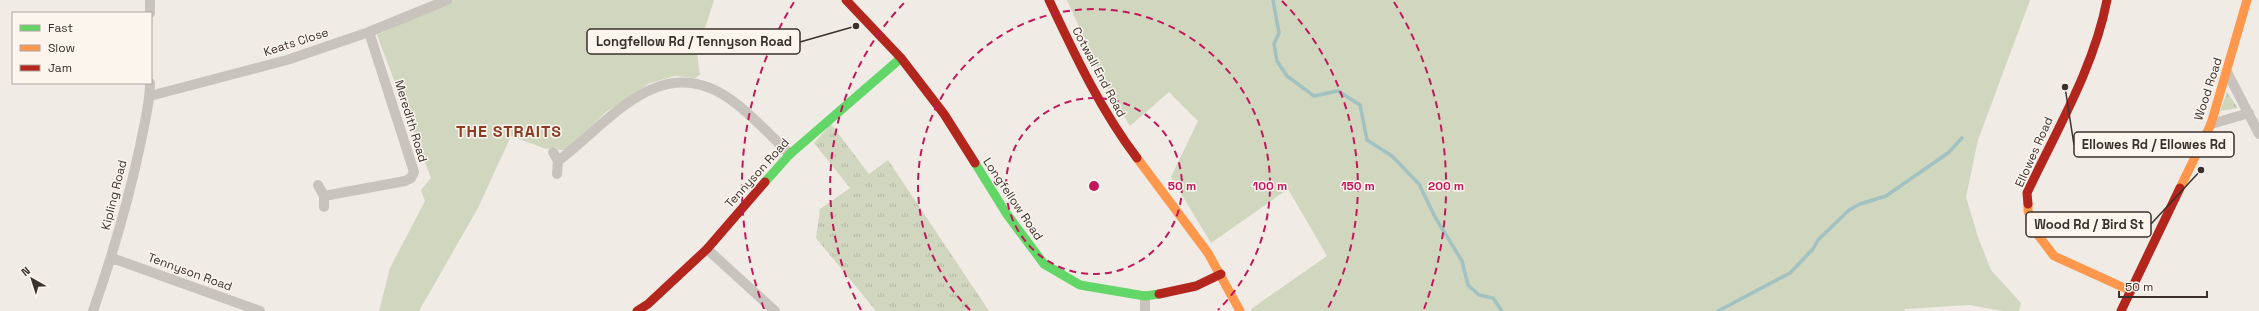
<svg xmlns="http://www.w3.org/2000/svg" width="2259" height="311" viewBox="0 0 2259 311" font-family="'Space Grotesk',sans-serif">
	<style>
		.grass { fill: url(#grass-tufts) }
		.green { fill: #d1d6bf }
		.lines { fill: none; stroke-linecap: round; stroke-linejoin: round }
		.stream { stroke: #a1c2c1; stroke-width: 3.5 }
		.street { stroke: #c9c3be; stroke-width: 10 }
		.fast { stroke: #63d668; stroke-width: 9 }
		.slow { stroke: #ff974d; stroke-width: 9 }
		.jam { stroke: #b3261e; stroke-width: 9 }
		.ring { fill: none; stroke: #c2185b; stroke-width: 2; stroke-dasharray: 7 5 }
		.labels { text-anchor: middle; stroke-width: 3; stroke-linejoin: round; paint-order: stroke }
		.street-label { font-size: 12px; fill: #3b302b; stroke: #fbf5ee }
		.district-label { font-size: 16px; font-weight: bold; letter-spacing: 1px; fill: #8c3b22; stroke: #fbf5ee }
		.centre { fill: #c2185b; stroke: #fbf5ee; stroke-width: 2 }
		.ring-label { font-size: 12px; text-anchor: middle; font-weight: bold; fill: #c2185b; stroke: #fbf5ee; stroke-width: 3; stroke-linejoin: round; paint-order: stroke }
		.leader { fill: none; stroke: #3b302b; stroke-width: 1.5 }
		.callout-dot { fill: #3b302b; stroke: #fbf5ee; stroke-width: 1.5 }
		.callout { fill: #fbf5ee; stroke: #3b302b; stroke-width: 1.5 }
		.callout-label { font-size: 13px; text-anchor: middle; font-weight: bold; fill: #3b302b }
	</style>
	<defs>
		<pattern id="grass-tufts" width="24" height="20" patternUnits="userSpaceOnUse"><rect width="24" height="20" fill="#d1d6bf"/><path d="M3 7l-1-3M5 7V3M7 7l1-3M15 17l-1-3M17 17v-4M19 17l1-3" fill="none" stroke="#b4b8a4"/></pattern>
	</defs>
	<rect width="100%" height="100%" fill="#f0ebe5"/>
	<path class="grass" d="M2227,92L2238,108L2220,111Z
		M831,124L869,174L888,160L989,311H876L816,238L820,209L850,188L814,143Z"/>
	<path class="green" d="M451,0H714L697,53L700,75L695,78L675,76L650,83L606,112L566,150H559L555,147L546,149L511,136L478,208L419,311H379L390,268L425,201L421,190L431,178L377,35Z
		M1067,0H2030L1978,140L1966,197L1978,237L1991,270L2021,303L2019,311H2003L1970,305L1904,309L1905,311H1251V309L1327,256L1288,189L1211,243L1171,177L1198,121L1169,92L1130,126L1104,82Z"/>
	<g class="lines">
		<path class="stream" d="M1273,0L1279,33L1274,44L1277,61L1287,76L1314,96L1338,91L1360,105L1367,140L1392,156L1419,184L1435,217L1462,261L1468,285L1479,295L1493,298L1502,311
			M1718,311L1790,273L1813,249L1818,240L1849,210L1860,204L1886,196L1948,153L1962,138"/>
		<path class="street" d="M150,13V0
			M2227,72L2259,134
			M150,96L287,60L369,32L447,0
			M2211,124L2249,113
			M553,152L558,161L557,174
			M558,161C611,121 662,47 734,102C754,117 772,137 790,154
			M318,185L324,196V207
			M324,196L405,181L411,178L414,172L369,32
			M707,249L775,311
			M112,258L260,311
			M93,311C112,257 128,202 140,146C144,125 150,104 150,83
			M1145,311V296"/>
		<path class="fast" d="M975,163L1006,213L1044,264L1080,285L1145,296L1159,294
			M765,182L790,154L901,58"/>
		<path class="slow" d="M1137,158L1208,253L1240,311
			M2180,188L2211,124L2247,0
			M2028,204V211L2038,235L2054,256L2129,290"/>
		<path class="jam" d="M846,0L901,58L944,114L975,163
			M1049,0C1075,55 1100,109 1137,158
			M2028,204L2027,193C2056,131 2094,68 2107,0
			M1159,294L1196,286L1221,274
			M637,311L648,304L707,249L765,182
			M2121,311L2180,188"/>
	</g>
	<g class="ring">
		<circle cx="1094" cy="186" r="88"/>
		<path d="M970 310A176 176 0 1 1 1218 310"/>
		<path d="M861 310A264 264 0 0 1 906 1M1282 1A264 264 0 0 1 1327 310"/>
		<path d="M764 309A352 352 0 0 1 794 2M1394 2A352 352 0 0 1 1424 309"/>
	</g>
	<g class="labels">
		<g class="street-label">
			<text transform="translate(296 42) rotate(-18)" y="4">Keats Close</text>
			<text transform="translate(1099 72) rotate(62)" y="4">Cotwall End Road</text>
			<text transform="translate(2208 89) rotate(-72)" y="4">Wood Road</text>
			<text transform="translate(411 121) rotate(73)" y="4">Meredith Road</text>
			<text transform="translate(2034 152) rotate(-66)" y="4">Ellowes Road</text>
			<text transform="translate(757 173) rotate(-48)" y="4">Tennyson Road</text>
			<text transform="translate(114 195) rotate(-76)" y="4">Kipling Road</text>
			<text transform="translate(1013 199) rotate(56)" y="4">Longfellow Road</text>
			<text transform="translate(190 272) rotate(20)" y="4">Tennyson Road</text>
		</g>
		<g class="district-label">
			<text x="509" y="137">THE STRAITS</text>
		</g>
	</g>
	<circle cx="1094" cy="186" r="6" class="centre"/>
	<g class="ring-label">
		<text x="1182" y="190">50 m</text>
		<text x="1270" y="190">100 m</text>
		<text x="1358" y="190">150 m</text>
		<text x="1446" y="190">200 m</text>
	</g>
	<path class="leader" d="M856 26L800 42M2065 87L2074 145M2201 170L2151 224"/>
	<g class="callout-dot">
		<circle cx="856" cy="26" r="4"/>
		<circle cx="2065" cy="87" r="4"/>
		<circle cx="2201" cy="170" r="4"/>
	</g>
	<g class="callout">
		<rect x="587" y="29" width="213" height="25" rx="4"/>
		<rect x="2074" y="132" width="160" height="25" rx="4"/>
		<rect x="2026" y="212" width="125" height="25" rx="4"/>
	</g>
	<g class="callout-label">
		<text x="694" y="46">Longfellow Rd / Tennyson Road</text>
		<text x="2154" y="149">Ellowes Rd / Ellowes Rd</text>
		<text x="2089" y="229">Wood Rd / Bird St</text>
	</g>
	<rect x="12" y="12" width="140" height="72" fill="#fbf5ee" stroke="#aea6a0"/>
	<rect x="20" y="25" width="20" height="6" fill="#63d668" stroke="#aea6a0"/>
	<text x="48" y="32" font-size="12" fill="#3b302b">Fast</text>
	<rect x="20" y="45" width="20" height="6" fill="#ff974d" stroke="#aea6a0"/>
	<text x="48" y="52" font-size="12" fill="#3b302b">Slow</text>
	<rect x="20" y="65" width="20" height="6" fill="#b3261e" stroke="#aea6a0"/>
	<text x="48" y="72" font-size="12" fill="#3b302b">Jam</text>
	<g transform="translate(32 279) rotate(321)" stroke="#fbf5ee" stroke-width="3" paint-order="stroke">
	<path d="M0-3L7 15L0 10L-7 15Z" fill="#3b302b"/>
	<text y="-6" font-size="11" font-weight="bold" text-anchor="middle" fill="#3b302b">N</text>
	</g>
	<path d="M2119 291v6h88v-6" fill="none" stroke="#3b302b" stroke-width="2"/>
	<text x="2125" y="291" font-size="12" fill="#3b302b" stroke="#fbf5ee" stroke-width="3" paint-order="stroke">50 m</text>
</svg>
